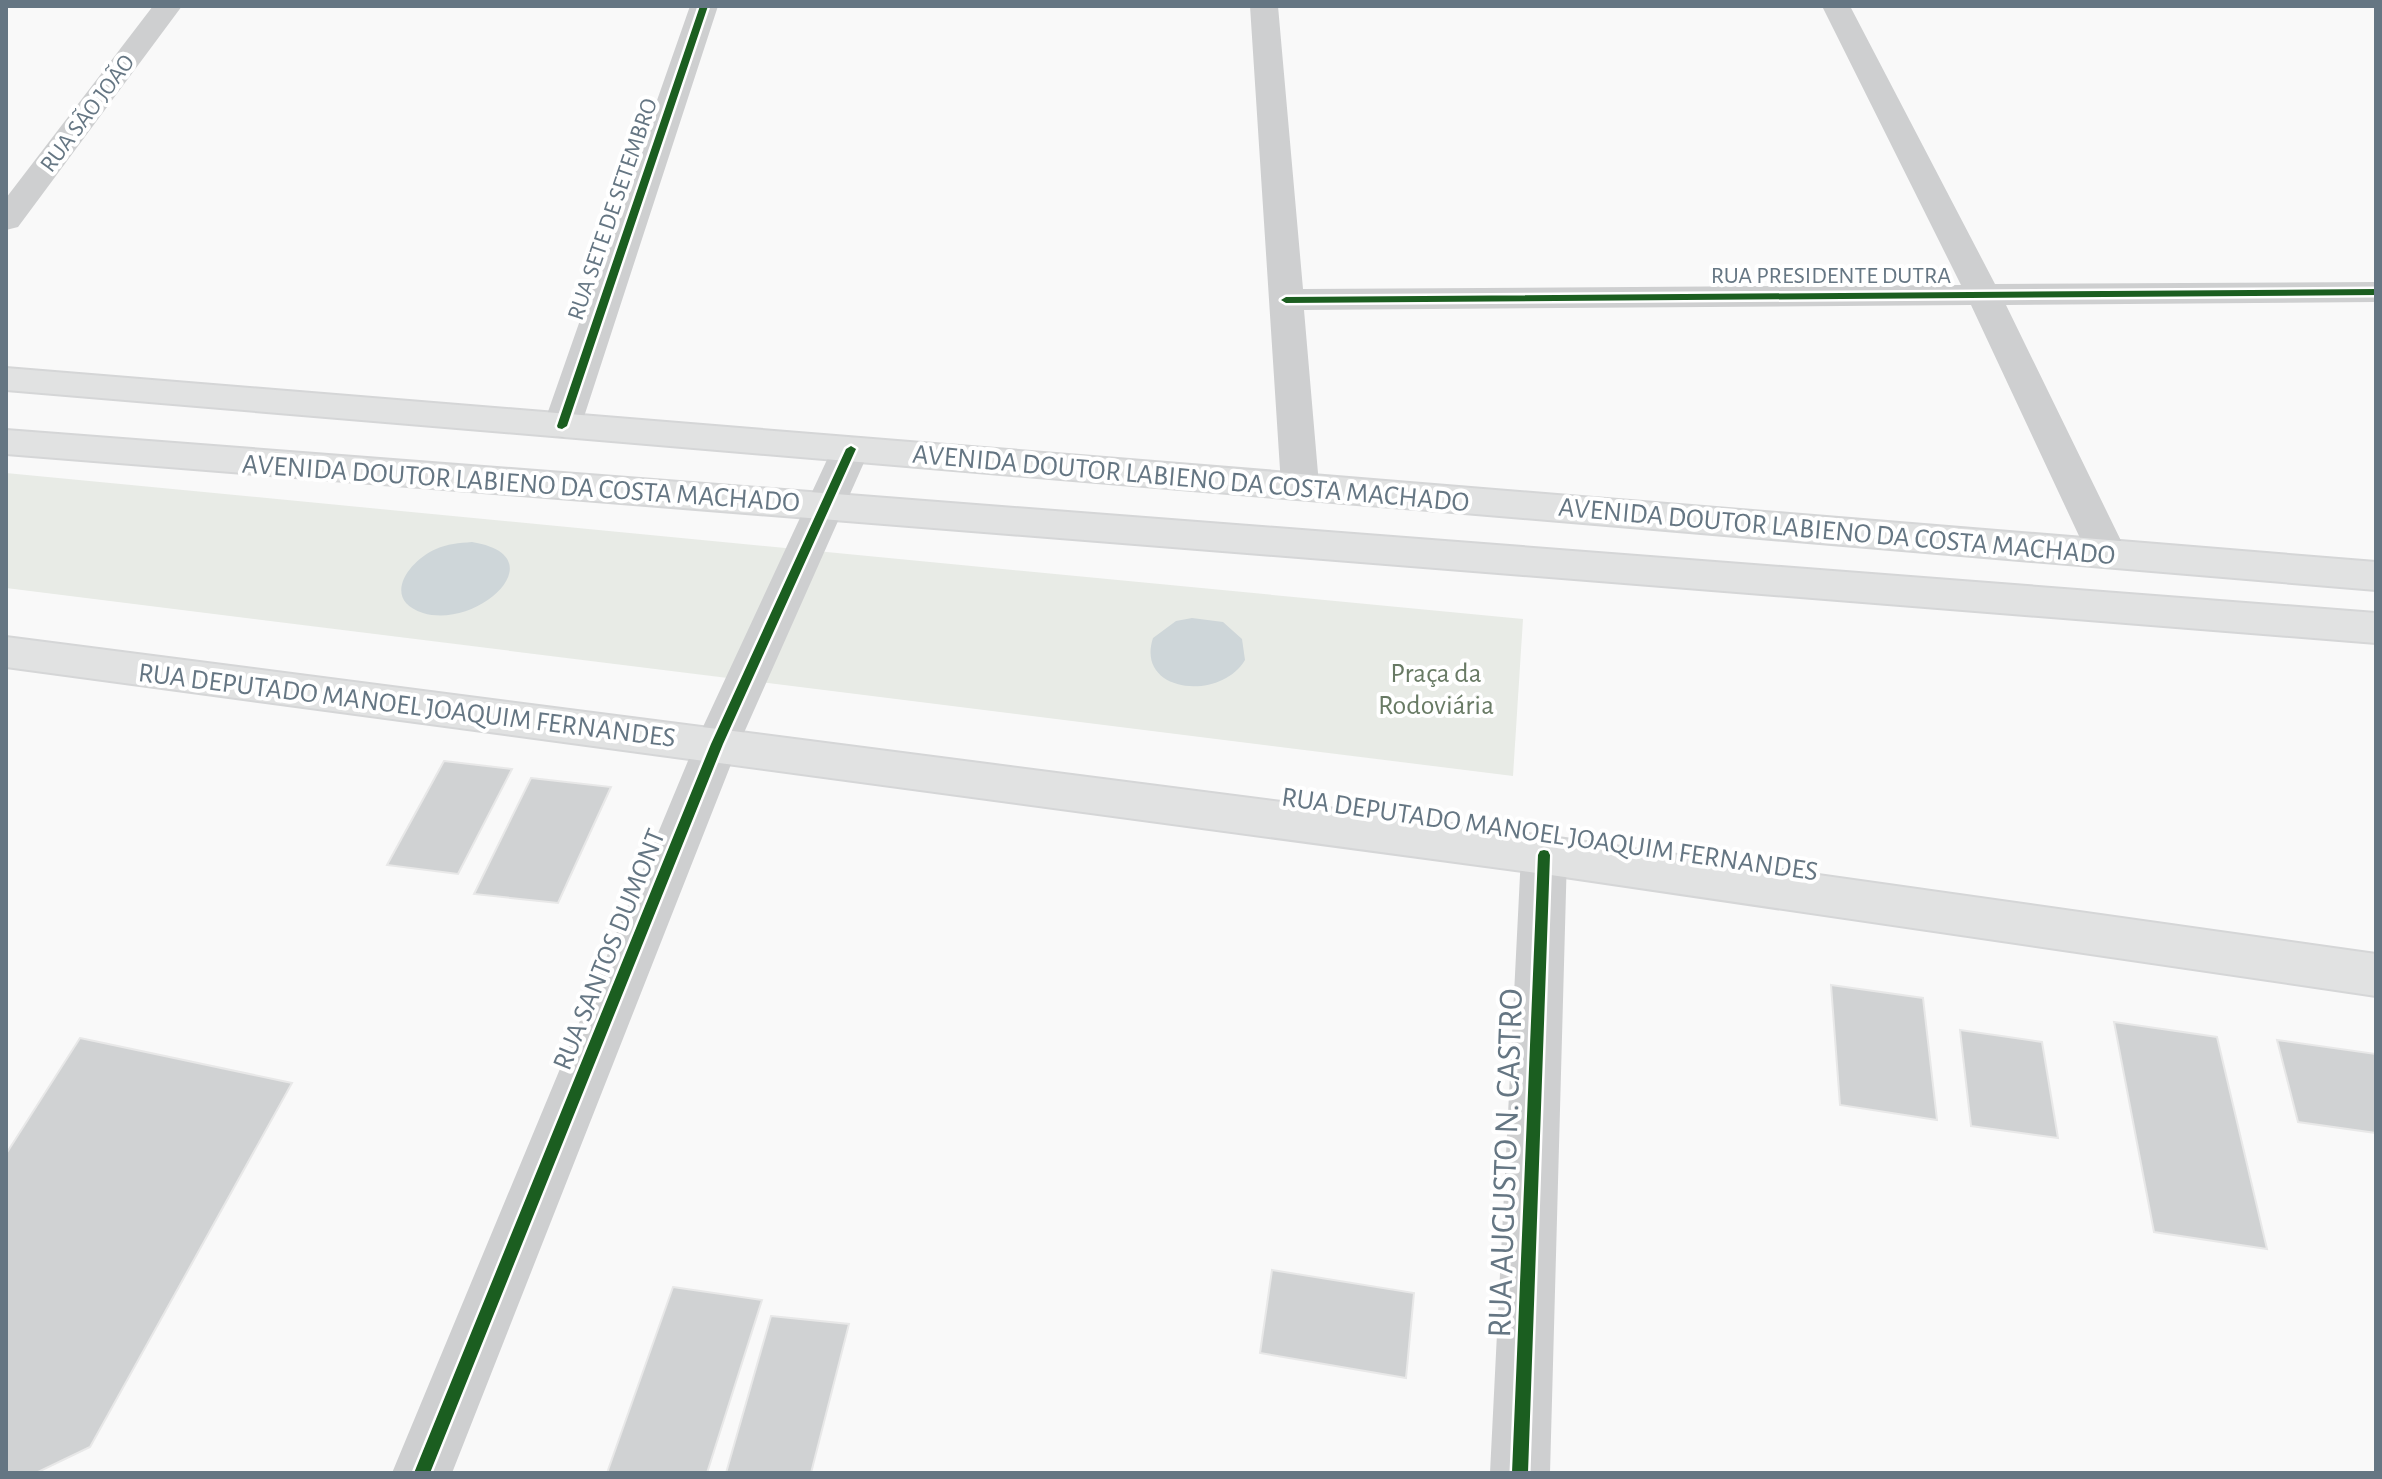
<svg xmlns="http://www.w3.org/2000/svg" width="2382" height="1479" viewBox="0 0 2382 1479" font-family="'Alegreya Sans',sans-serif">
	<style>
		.green { fill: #e8ebe6 }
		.water { fill: #ced6d9 }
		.building { fill: #d0d2d3; stroke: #e8e8e8; stroke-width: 2 }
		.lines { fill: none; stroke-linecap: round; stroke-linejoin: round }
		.major-casing { stroke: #d5d6d7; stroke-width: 4 }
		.minor { fill: #cecfd0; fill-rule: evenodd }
		.major { fill: #e1e2e2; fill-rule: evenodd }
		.cycleway-casing { stroke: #fff; stroke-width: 5 }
		.cycleway { fill: #1b5e20; fill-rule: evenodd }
		.labels { text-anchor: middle; stroke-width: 8; stroke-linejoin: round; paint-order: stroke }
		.far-street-label { font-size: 24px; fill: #657683; stroke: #fff }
		.street-label { font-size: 28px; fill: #657683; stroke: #fff }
		.park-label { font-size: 28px; fill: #687a64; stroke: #fff }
		.near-street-label { font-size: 34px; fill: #657683; stroke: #fff }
	</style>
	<rect width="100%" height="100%" fill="#f9f9f9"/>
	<path class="green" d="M6,473L1523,619L1513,776L6,588Z"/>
	<path class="water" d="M472,542C558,556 478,630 423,613C381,600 408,561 436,549C447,544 459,543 472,542Z
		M1192,618L1223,622L1242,639L1245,660C1220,702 1135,693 1153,638L1176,621Z"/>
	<path class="building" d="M444,761L512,769L458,874L387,865Z
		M531,778L611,787L558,903L474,894Z
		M1831,985L1923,998L1937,1120L1840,1105Z
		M2114,1022L2217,1037L2267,1249L2154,1232Z
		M1960,1030L2042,1042L2058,1138L1971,1126Z
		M80,1038L292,1083L90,1447L36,1473H6V1154Z
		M2277,1040L2376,1054V1133L2298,1122Z
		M1272,1270L1414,1293L1406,1378L1260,1353Z
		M673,1287L762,1300L707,1473H607Z
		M771,1316L849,1324L811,1473H726Z"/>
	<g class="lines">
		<g class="major-casing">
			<path id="major" d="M6,368L2376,562V590L6,390Z
				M6,430L2376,613V643L6,454Z
				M6,637L1544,836L2376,954V996L1544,874L6,667Z"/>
		</g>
		<path class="minor" d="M153,6H182L18,227L6,230V198Z
			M690,6H718L581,426L575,434L562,438L549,434L543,426Z
			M1250,6H1278L1303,289L1961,285L1822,6H1850L1995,284L2376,282V302L2006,305L2127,553L2121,563L2107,567L2093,563L2087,553L1971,305L1304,310L1319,485L1314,494L1300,498L1286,494L1281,485Z
			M851,437L864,440L870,449L739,744L452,1473H392L695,744L832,449L838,440Z
			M1544,836L1560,842L1567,855L1550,1473H1490L1521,855L1528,842Z"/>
		<use href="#major" class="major"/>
		<g class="cycleway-casing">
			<path id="cycleway" d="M700,6H708L567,426L562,429L558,428L557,426Z
				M2376,289V295L1286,303L1281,300L1286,297Z
				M851,446L856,449L723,744L430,1473H414L711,744L846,449Z
				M1544,850L1548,851L1550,855L1528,1473H1512L1538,855L1540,851Z"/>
		</g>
		<use href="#cycleway" class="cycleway"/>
	</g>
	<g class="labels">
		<g class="far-street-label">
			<text transform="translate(87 113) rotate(-53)" y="8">RUA SÃO JOÃO</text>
			<text transform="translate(612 209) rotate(-71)" y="8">RUA SETE DE SETEMBRO</text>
			<text x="1831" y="283">RUA PRESIDENTE DUTRA</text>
		</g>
		<g class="street-label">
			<text transform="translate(1191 477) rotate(5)" y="10">AVENIDA DOUTOR LABIENO DA COSTA MACHADO</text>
			<text transform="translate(521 482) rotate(4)" y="10">AVENIDA DOUTOR LABIENO DA COSTA MACHADO</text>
			<text transform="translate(1837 530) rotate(5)" y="10">AVENIDA DOUTOR LABIENO DA COSTA MACHADO</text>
			<text transform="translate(407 704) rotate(7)" y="10">RUA DEPUTADO MANOEL JOAQUIM FERNANDES</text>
			<text transform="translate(1550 833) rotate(8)" y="10">RUA DEPUTADO MANOEL JOAQUIM FERNANDES</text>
			<text transform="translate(608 949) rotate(-68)" y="10">RUA SANTOS DUMONT</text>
		</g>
		<g class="park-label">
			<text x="1436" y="682">Praça da<tspan x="1436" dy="32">Rodoviária</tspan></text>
		</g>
		<g class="near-street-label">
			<text transform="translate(1504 1163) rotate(-88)" y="12">RUA AUGUSTO N. CASTRO</text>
		</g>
	</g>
	<rect width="2382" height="1479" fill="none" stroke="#657683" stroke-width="16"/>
</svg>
